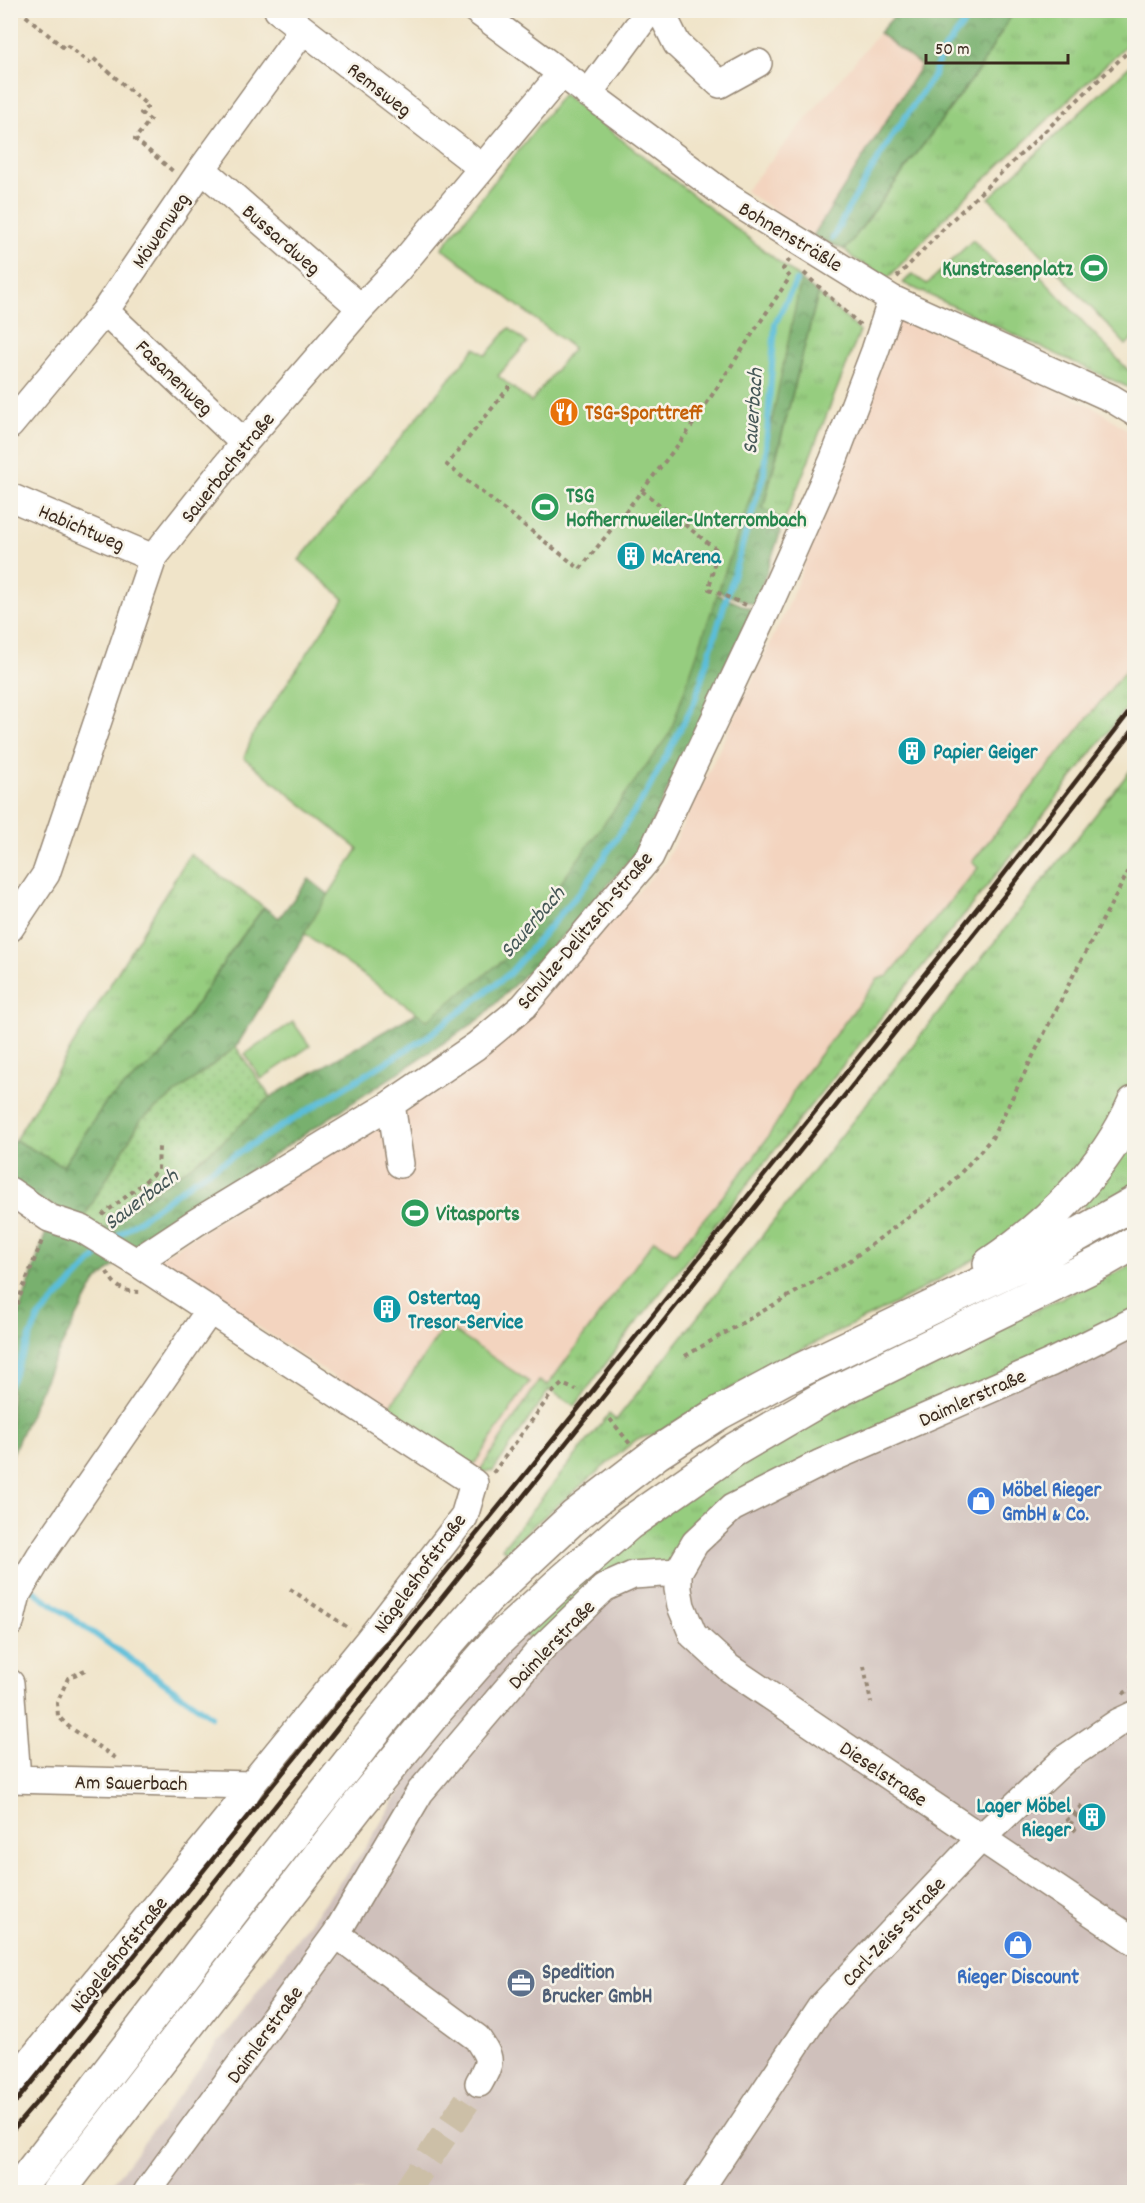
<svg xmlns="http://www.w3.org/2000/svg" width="1145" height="2203" viewBox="0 0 1145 2203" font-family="Dekko,sans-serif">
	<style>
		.built { fill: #f3d4bf }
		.industrial { fill: #cfc0bb }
		.grass { fill: url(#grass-tufts); stroke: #687c4e; stroke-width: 1.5 }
		.forest { fill: url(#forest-crowns); stroke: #5a6d46; stroke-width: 1.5 }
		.park { fill: url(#park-dots); stroke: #687c4e; stroke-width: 1.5 }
		.garden { fill: #96cd7f; stroke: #687c4e; stroke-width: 1.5 }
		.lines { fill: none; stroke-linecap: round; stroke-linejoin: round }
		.stream { stroke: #5abdd9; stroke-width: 6 }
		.minor-tunnel { stroke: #ccbfa7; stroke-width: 27; stroke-dasharray: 27 14; stroke-linecap: butt }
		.minor-casing { stroke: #968774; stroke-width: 30 }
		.highway-casing { stroke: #968774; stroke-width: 36 }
		.path { stroke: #968774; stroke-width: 4; stroke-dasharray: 4.5 4.5; stroke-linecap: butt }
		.minor { stroke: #fff; stroke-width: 27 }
		.highway { stroke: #fff; stroke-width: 33 }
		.rail { stroke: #3b2a1e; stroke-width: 4.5 }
		.labels { text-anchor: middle; stroke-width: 5; stroke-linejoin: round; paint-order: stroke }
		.street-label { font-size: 21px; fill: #3b2a1e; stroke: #f7f3e8 }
		.leisure-label { font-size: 21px; font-weight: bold; fill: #27864d; stroke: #f7f3e8; text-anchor: start }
		.food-label { font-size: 21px; font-weight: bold; fill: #c56008; stroke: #f7f3e8; text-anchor: start }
		.culture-label { font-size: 21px; font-weight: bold; fill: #0d838f; stroke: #f7f3e8; text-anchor: start }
		.shop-label { font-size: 21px; font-weight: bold; fill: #366cbe; stroke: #f7f3e8; text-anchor: start }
		.service-label { font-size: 21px; font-weight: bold; fill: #4e5e75; stroke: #f7f3e8; text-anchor: start }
		.water-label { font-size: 22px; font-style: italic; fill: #445656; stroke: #f7f3e8 }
	</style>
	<defs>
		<pattern id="grass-tufts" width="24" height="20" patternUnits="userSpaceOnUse" patternTransform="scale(1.5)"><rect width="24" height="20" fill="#96cd7f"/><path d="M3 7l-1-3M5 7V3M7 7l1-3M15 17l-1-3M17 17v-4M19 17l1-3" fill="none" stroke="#82b06d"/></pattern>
		<pattern id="forest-crowns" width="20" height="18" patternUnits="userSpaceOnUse" patternTransform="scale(1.5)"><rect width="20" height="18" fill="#78b06e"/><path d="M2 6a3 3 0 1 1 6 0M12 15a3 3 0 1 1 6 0" fill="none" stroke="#648f5a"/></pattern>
		<pattern id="park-dots" width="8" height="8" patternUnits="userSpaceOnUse" patternTransform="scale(1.5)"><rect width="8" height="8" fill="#96cd7f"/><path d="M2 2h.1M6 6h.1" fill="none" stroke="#82b06d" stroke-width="1.8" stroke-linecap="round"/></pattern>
	</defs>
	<rect width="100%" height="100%" fill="#f7f3e8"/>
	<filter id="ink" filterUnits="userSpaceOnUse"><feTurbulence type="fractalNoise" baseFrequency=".0167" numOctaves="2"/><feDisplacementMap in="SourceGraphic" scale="12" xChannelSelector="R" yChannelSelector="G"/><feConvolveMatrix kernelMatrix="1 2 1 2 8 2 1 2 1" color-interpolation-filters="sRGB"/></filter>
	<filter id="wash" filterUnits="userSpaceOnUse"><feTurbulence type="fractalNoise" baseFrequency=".008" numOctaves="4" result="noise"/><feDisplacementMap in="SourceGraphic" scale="24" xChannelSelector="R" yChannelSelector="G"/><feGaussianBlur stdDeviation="1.35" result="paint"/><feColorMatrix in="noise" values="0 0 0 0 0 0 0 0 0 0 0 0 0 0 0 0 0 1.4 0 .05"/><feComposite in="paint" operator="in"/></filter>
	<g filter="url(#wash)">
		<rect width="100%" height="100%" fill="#f0e4c9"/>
		<path class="built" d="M879,33L922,66L813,236L745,191Z
			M900,315L1099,410L1134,435V660L972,862L976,870L888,977L878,979L795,1087L788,1106L754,1156L675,1254L653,1240L548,1385L539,1381L479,1472L157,1260L511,1032L666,861L788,606Z"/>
		<path class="industrial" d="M1134,1321V2192H106L364,1850L442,1724L519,1629L732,1508Z"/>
		<path class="grass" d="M1014,11H1134V38L951,211L888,278L853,258L845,250L978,71Z
			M973,240L1009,278L1026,261L1129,371L1134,367V390L903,283L912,274L927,284Z
			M818,294L860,331L784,522L763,509Z
			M1134,660V698L1031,831L633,1327L575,1406L549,1390L493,1471L479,1472L539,1381L548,1385L654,1240L675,1253C715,1204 771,1146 795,1087L878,979L888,976L978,868L972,862Z
			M1134,766V1187L1086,1213L1073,1173L1028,1222L975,1259L904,1299L776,1362L655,1434L637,1439L535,1524L506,1552L502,1548L609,1414L616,1420Z
			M190,854L264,907L233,949L163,1054L106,1102L63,1167L15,1140Z
			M1134,1264V1321L732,1508L686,1557L633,1575L541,1649L520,1629L597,1558L812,1415Z"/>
		<path class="forest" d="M899,11H1014L978,71L845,250L813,236L921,66L879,33Z
			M795,275L818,294L763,508L784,522L755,605L712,589Z
			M711,592L754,610L639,849L570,929L480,1019L127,1251L99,1232L219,1145L270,1097L432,1004Z
			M309,879L329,895L236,1047L141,1120L82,1221L11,1185V1145L15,1140L63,1166L106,1102L163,1054L233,949L264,907L279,918Z
			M48,1226L125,1256L95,1283L52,1364L11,1457V1337Z"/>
		<path class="park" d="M236,1047L270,1097L219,1145L99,1232L82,1221L141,1120Z"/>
		<path class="garden" d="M1134,62V337L1126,345L989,198Z
			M563,94L801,279L765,454L670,733L506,958L427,1020L304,933L358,849L244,758L254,732L344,599L299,560L475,348L486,355L509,328L527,343L498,376L531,402L573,348L442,248Z
			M293,1022L310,1046L261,1079L245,1054Z
			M445,1325L529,1382L473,1466L388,1410Z"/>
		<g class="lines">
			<path class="stream" d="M833,238L848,209L891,138L934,75L941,53L975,10
				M112,1240L194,1180L427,1037L509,974L585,886L647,792L695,701L764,474L775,324L796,281
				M10,1383L39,1317L103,1250
				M31,1589L211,1716"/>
		</g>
	</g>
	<g filter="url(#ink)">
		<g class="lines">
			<path class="minor-tunnel" d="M406,2192L479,2083"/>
			<g class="minor-casing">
				<path id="minor" d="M278,10L481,167
					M476,10L731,199L892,299L1111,398L1134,412
					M660,10L677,44L720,84L758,63
					M588,94L650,10
					M202,169L361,308
					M105,311L244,443
					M10,425L105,311L202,169L303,30
					M10,497L153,558
					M10,928L46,874L153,558L244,443L361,308L398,269L561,74
					M391,1104L400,1164
					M10,1191L49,1218L82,1229L136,1262L474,1483L464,1517L368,1641L251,1785L235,1809L10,2086
					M136,1262L195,1223L391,1104L476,1046L524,1006L650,856L766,611L833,461L875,351L892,299
					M1134,1321L1050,1363L821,1463L732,1508L695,1543L678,1572V1589L681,1606L693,1635L729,1668L1134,1941
					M10,1623L17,1594L40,1556L210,1310
					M10,1683L17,1779
					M10,1779L251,1785
					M336,1934L477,2038C491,2059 492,2060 479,2083
					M147,2192L336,1934L420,1792L541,1649L604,1588L633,1575L678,1572
					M698,2192L821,2007L980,1839L1066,1758L1119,1722L1134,1715"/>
			</g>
			<g class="highway-casing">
				<path id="highway" d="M990,1264C1049,1224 1106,1168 1134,1103
					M16,2192L248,1891L404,1693L487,1598L575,1516L657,1453L719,1413L786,1377L1051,1250L1134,1203
					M58,2192L360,1803L439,1707L497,1641L558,1585L628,1524L734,1450L823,1398L1101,1262L1134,1243"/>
			</g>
			<path class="path" d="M19,10L65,49L68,46L89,63L93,58L148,106L141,113L150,120L135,139L174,172
				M804,273L860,325
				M897,277L952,220L1134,46
				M510,386L447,465L580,569L685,436L790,277L783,269L790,259
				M642,491L717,550L709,589L746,605
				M102,1215L136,1189L158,1170L159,1147
				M107,1272C116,1288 123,1292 141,1292
				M10,1321L43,1238
				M685,1356L848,1262L947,1188L992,1138L1073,976L1134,861
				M610,1419L630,1444
				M493,1473L552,1393L562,1384L576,1390
				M290,1589L350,1629
				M864,1666L871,1703
				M85,1670L68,1678L57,1703L58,1716L68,1726L117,1759
				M1123,1694L1134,1686
				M1070,1825L1081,1808
				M1076,1831L1070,1825L1060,1827L1082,1805"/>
			<use href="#minor" class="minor"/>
			<use href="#highway" class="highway"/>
			<path class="rail" d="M10,2109L582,1404L994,887L1134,706
				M10,2133L54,2082L1005,895L1134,729"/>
		</g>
	</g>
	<defs>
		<g id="stadium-disc" transform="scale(1.5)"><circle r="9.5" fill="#2e9e5b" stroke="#f7f3e8"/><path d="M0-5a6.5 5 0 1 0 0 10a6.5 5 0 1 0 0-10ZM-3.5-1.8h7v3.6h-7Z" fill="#fff"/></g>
		<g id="restaurant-disc" transform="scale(1.5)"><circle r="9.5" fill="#e8710a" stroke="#f7f3e8"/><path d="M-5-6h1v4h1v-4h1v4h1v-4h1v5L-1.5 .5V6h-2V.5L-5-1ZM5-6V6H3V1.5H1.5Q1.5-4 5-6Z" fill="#fff"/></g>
		<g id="building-disc" transform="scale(1.5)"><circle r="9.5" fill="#0f9aa8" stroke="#f7f3e8"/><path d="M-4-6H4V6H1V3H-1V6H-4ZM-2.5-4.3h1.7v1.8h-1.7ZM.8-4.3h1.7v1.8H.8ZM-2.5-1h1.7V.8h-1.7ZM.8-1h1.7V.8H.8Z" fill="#fff"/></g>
		<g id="shop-disc" transform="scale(1.5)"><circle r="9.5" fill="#3f7fe0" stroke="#f7f3e8"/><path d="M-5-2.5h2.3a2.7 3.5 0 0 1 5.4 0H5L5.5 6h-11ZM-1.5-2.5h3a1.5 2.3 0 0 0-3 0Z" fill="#fff"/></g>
		<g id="office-disc" transform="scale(1.5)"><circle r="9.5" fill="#5c6f8a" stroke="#f7f3e8"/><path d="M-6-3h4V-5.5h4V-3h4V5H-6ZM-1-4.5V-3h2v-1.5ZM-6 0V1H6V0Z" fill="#fff"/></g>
	</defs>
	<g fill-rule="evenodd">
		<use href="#stadium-disc" x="1094" y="268"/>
		<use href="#restaurant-disc" x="564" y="412"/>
		<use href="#stadium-disc" x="545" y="507"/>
		<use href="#building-disc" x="631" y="556"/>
		<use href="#building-disc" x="912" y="751"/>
		<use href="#stadium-disc" x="415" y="1213"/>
		<use href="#building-disc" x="387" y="1309"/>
		<use href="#shop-disc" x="981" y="1501"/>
		<use href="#building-disc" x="1092" y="1817"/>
		<use href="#shop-disc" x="1018" y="1945"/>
		<use href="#office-disc" x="521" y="1983"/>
	</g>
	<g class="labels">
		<g class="street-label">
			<text transform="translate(380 89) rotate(38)" y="7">Remsweg</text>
			<text transform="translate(160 230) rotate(-56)" y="7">Möwenweg</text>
			<text transform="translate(791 236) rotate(31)" y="7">Bohnensträßle</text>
			<text transform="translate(282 239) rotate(41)" y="7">Bussardweg</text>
			<text transform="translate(175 377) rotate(44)" y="7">Fasanenweg</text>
			<text transform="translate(227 467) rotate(-51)" y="7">Sauerbachstraße</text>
			<text transform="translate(82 527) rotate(23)" y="7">Habichtweg</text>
			<text transform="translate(584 930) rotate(-50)" y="7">Schulze-Delitzsch-Straße</text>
			<text transform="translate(972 1397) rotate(-24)" y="7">Daimlerstraße</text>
			<text transform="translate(419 1573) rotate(-54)" y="7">Nägeleshofstraße</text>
			<text transform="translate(551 1644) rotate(-46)" y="7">Daimlerstraße</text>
			<text transform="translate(884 1773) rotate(34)" y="7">Dieselstraße</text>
			<text transform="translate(131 1782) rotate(1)" y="7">Am Sauerbach</text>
			<text transform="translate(893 1931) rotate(-47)" y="7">Carl-Zeiss-Straße</text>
			<text transform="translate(118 1954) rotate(-51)" y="7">Nägeleshofstraße</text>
			<text transform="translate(264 2034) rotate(-54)" y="7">Daimlerstraße</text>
		</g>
		<g class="leisure-label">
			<text x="1073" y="275" text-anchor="end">Kunstrasenplatz</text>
			<text x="566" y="502">TSG<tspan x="566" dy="24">Hofherrnweiler-Unterrombach</tspan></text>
			<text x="436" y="1220">Vitasports</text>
		</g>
		<g class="food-label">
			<text x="585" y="419">TSG-Sporttreff</text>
		</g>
		<g class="culture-label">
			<text x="652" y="563">McArena</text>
			<text x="933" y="758">Papier Geiger</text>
			<text x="408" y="1304">Ostertag<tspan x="408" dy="24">Tresor-Service</tspan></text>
			<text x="1071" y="1812" text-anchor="end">Lager Möbel<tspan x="1071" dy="24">Rieger</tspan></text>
		</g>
		<g class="shop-label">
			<text x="1002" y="1496">Möbel Rieger<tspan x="1002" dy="24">GmbH &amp; Co.</tspan></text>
			<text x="1018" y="1983" text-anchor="middle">Rieger Discount</text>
		</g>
		<g class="service-label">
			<text x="542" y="1978">Spedition<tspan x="542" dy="24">Brucker GmbH</tspan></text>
		</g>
		<g class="water-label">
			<text transform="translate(751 411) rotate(-86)" y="8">Sauerbach</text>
			<text transform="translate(531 921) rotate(-49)" y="8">Sauerbach</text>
			<text transform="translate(140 1198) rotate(-37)" y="8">Sauerbach</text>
		</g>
	</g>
	<rect width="1145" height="2203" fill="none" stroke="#f7f3e8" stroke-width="36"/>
	<path d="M926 54v9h142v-9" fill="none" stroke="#3b2a1e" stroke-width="3"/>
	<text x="935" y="54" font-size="18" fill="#3b2a1e" stroke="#f7f3e8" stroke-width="4.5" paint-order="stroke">50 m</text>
</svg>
